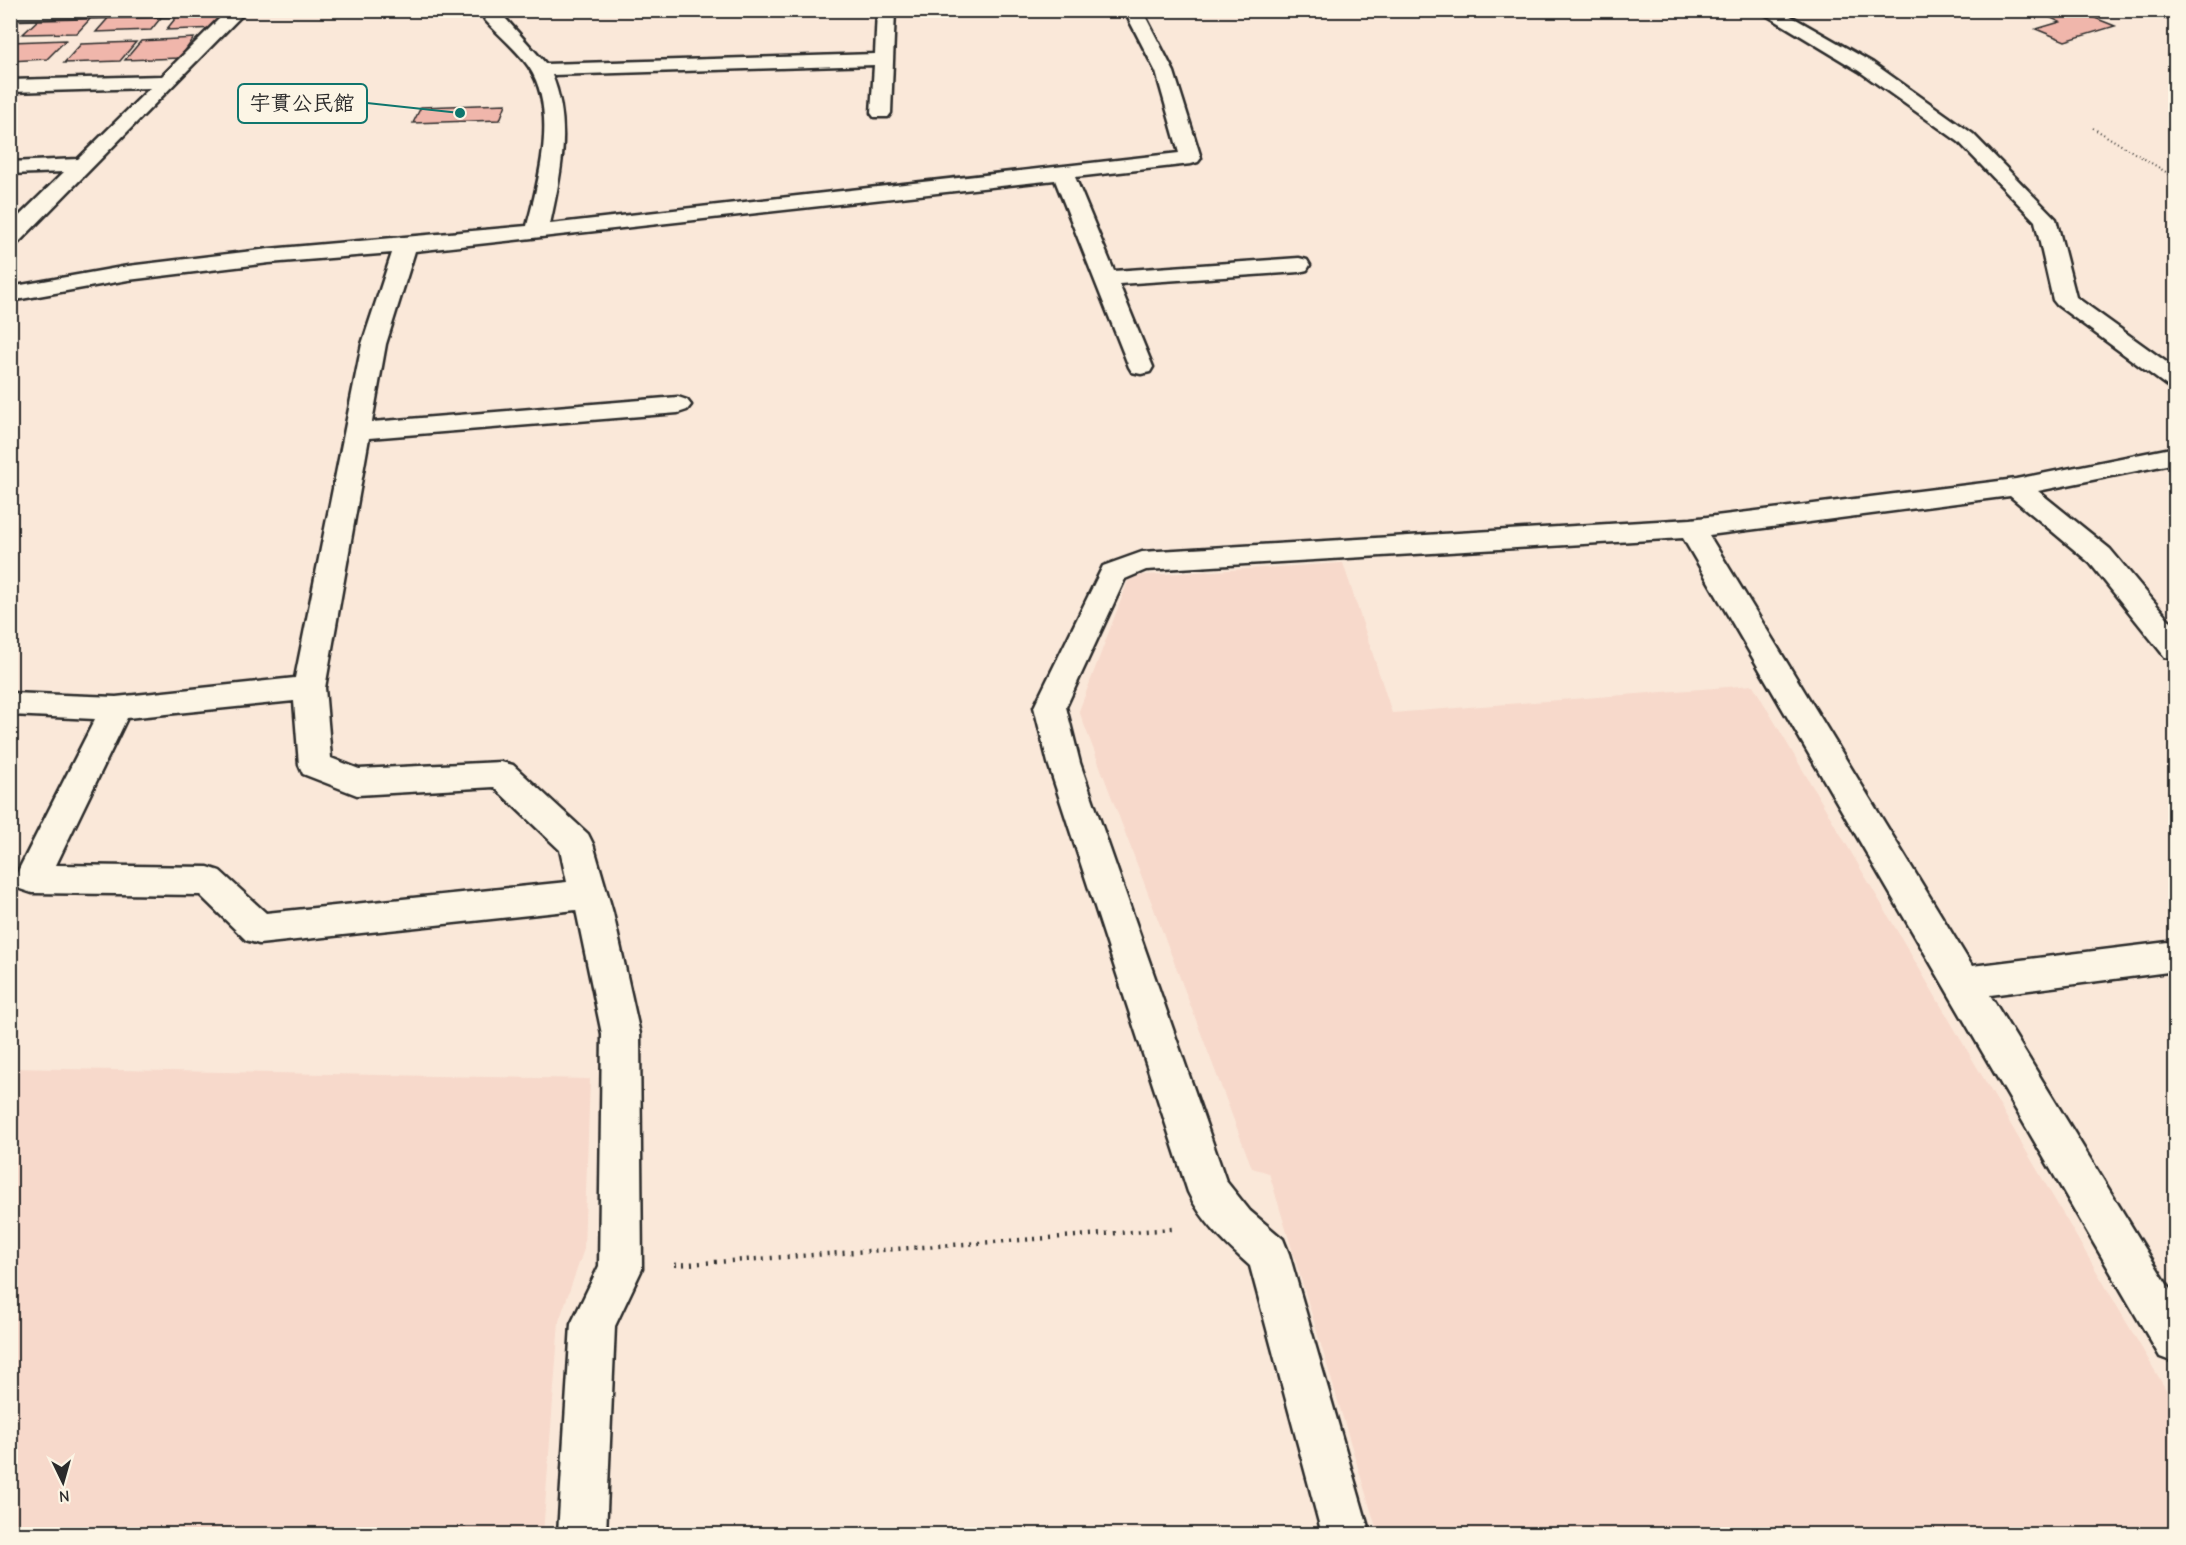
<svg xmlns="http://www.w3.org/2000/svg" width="2186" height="1545" viewBox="0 0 2186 1545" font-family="'Comic Neue','Klee One',sans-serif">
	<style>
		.built { fill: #f7d9cb }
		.building { fill: #f0b6ab; stroke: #2b2b2b; stroke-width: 1.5 }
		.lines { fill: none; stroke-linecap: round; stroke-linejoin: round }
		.minor-casing { stroke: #2b2b2b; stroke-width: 5 }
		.path-far1 { stroke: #2b2b2b; stroke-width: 2; stroke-dasharray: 1 3; stroke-linecap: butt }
		.path { stroke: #2b2b2b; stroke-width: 4.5; stroke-dasharray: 2 6; stroke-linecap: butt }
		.minor { fill: #fcf5e5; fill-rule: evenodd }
		.leader { fill: none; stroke: #0f766e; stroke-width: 2 }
		.callout-dot { fill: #0f766e; stroke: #fcf5e5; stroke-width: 2 }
		.callout { fill: #fcf5e5; stroke: #0f766e; stroke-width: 2 }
		.callout-label { font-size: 21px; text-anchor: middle; font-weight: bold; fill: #2b2b2b }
	</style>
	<rect width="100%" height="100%" fill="#fae8d9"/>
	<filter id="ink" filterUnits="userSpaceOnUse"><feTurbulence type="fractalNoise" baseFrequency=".0167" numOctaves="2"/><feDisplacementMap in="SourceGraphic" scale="12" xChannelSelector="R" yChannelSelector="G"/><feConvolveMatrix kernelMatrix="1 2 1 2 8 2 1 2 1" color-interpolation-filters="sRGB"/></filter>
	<g filter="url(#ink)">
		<path class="built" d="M1343,563L1392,713L1753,685L2175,1405V1534H1378L1269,1173L1252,1168L1079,711L1130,576Z
			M11,1068L590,1079L584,1249L559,1321L543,1534H11Z"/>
		<path class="building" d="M232,12L219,28L166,30L179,14Z
			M164,14L151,30L96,32L111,15Z
			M2061,14L2071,18L2085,14L2115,26L2065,41L2036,29L2060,22L2049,17Z
			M92,17L77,33L23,34L39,19Z
			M194,38L180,58L125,60L141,41Z
			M66,40L47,59L10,61L11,42Z
			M136,42L120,61L64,63L81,44Z
			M506,104L500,120L413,123L421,107Z"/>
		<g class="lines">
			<g class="minor-casing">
				<path id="minor" d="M10,10H191L183,15L10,19Z
					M228,10H247L18,243L10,245V225L64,172L10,174V162L78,159L150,88L10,92V80L162,76Z
					M480,10H498L546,64L875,54L877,10H895L891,113L888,117H874L871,113L874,65L552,75C572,124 561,174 550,224L1179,153L1156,72L1124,10H1142L1174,72L1201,158L1198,162L1191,164L1075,177L1114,271L1299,258L1307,260L1310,265L1307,270L1299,272L1119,284L1153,367L1150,372L1141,374L1132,372L1129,367L1055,180L415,251L386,344L372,422L678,397L687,400L691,405L687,410L678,413L369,438L325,688L331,758L359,769L501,762L513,765L588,834L593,844L613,913L640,1034L642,1269L615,1326L606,1534H558L571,1324L599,1266L602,1034L576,910L259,944L246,940L200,895L32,893L20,889L14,879L95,719L10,715V693L116,697L295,678L362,344L392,253L269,263L128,280L10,301V287L128,266L269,249L527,226C539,180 558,111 529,67C517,50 499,35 485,20ZM294,701L299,765L303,774L357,795L494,787L560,850L567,882L266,913L220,871L208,867L56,865L127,718Z
					M1758,10H1780L1873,63L1973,134L2056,219L2076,297L2176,369V388L2167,386L2057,305L2053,300L2035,221L1959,142L1859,71Z
					M2156,10H2176V20L2158,14Z
					M2176,447V463L2038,491L2110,549L2176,628V659L2165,657L2090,563L2010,496L1709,535L1972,966L2176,941V971L1990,995L2176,1299V1363L2160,1357L1683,538L1146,570L1125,579L1066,707L1080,763L1226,1181L1250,1211L1283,1239L1289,1254L1370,1534H1322L1250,1266C1226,1244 1202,1222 1188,1192L1048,763L1034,707L1103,566L1142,552L1691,519L2016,479Z"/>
			</g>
			<path class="path-far1" d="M2093,128L2176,178"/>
			<path class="path" d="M675,1265L1173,1229"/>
			<use href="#minor" class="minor"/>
		</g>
	</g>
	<path class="leader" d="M460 113L367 103"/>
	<circle class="callout-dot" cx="460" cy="113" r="6"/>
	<rect class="callout" x="238" y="84" width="129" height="39" rx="6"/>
	<g class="callout-label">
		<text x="302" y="110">宇貫公民館</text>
	</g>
	<rect width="2186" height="1545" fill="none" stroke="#fcf5e5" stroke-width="36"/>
	<rect x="18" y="18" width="2150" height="1509" fill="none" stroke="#2b2b2b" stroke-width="2" filter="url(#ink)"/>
	<g transform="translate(63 1482) rotate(175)" stroke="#fcf5e5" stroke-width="4.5" paint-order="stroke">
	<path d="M0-4.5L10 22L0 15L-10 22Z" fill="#2b2b2b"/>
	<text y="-9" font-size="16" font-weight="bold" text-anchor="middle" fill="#2b2b2b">N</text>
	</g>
</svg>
